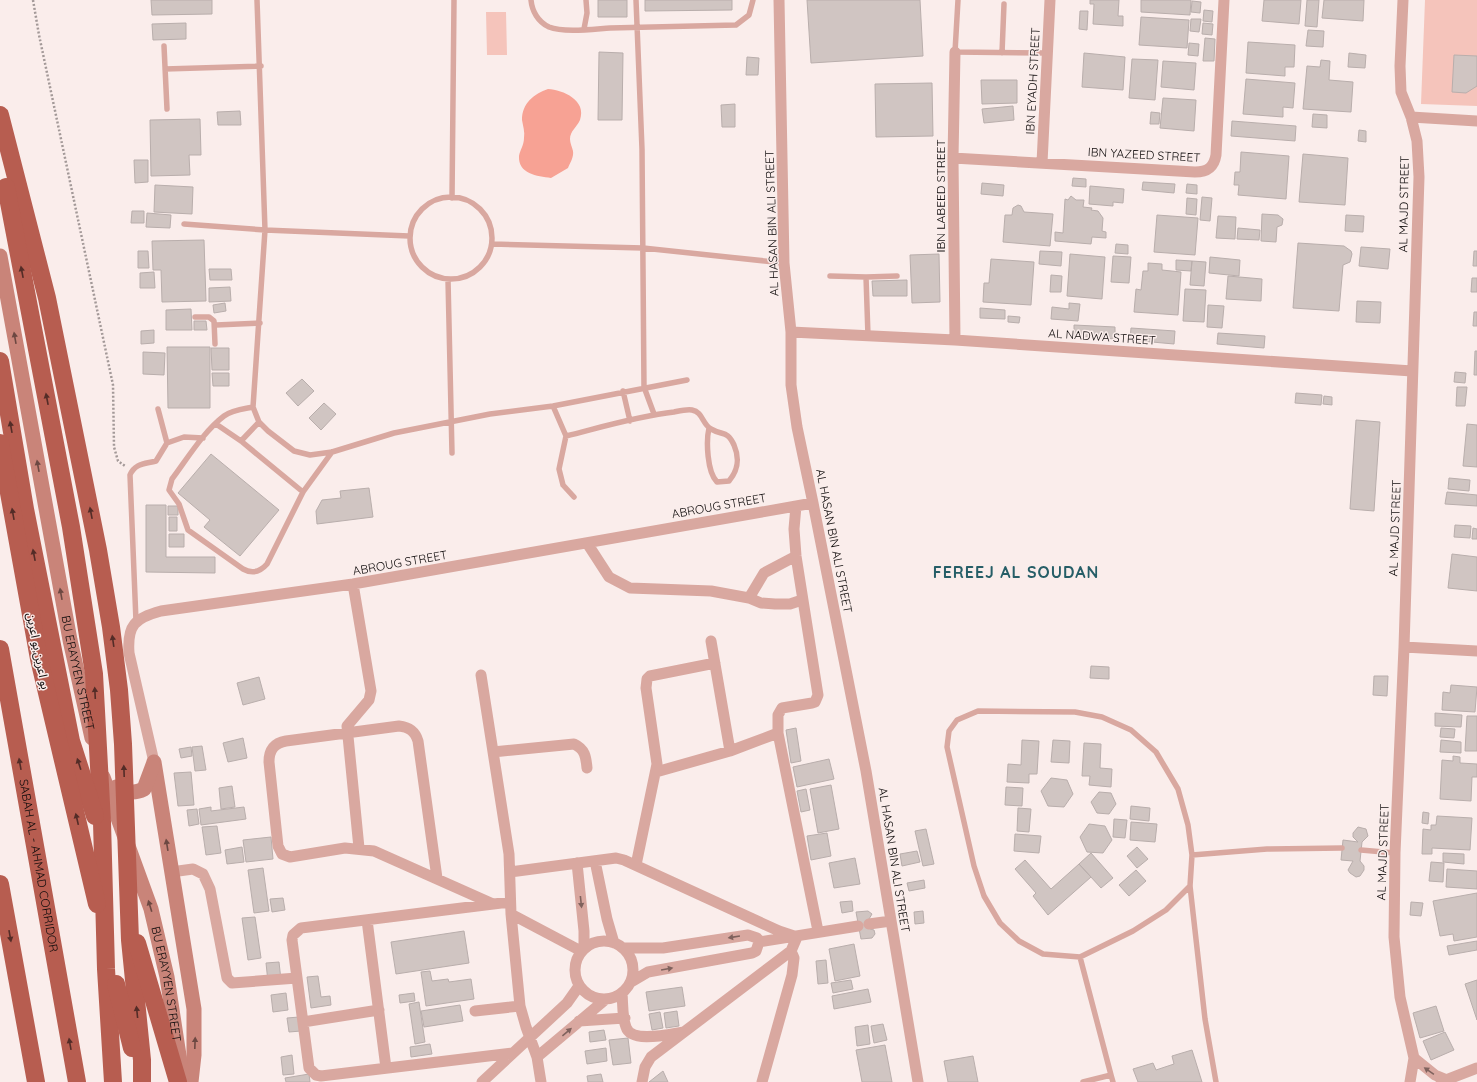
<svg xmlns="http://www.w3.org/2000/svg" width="1477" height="1082" viewBox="0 0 1477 1082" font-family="Quicksand,'Noto Sans Arabic',sans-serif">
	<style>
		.green { fill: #f5c4bb }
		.water { fill: #f7a294 }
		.building { fill: #d0c5c2; stroke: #b9aeac }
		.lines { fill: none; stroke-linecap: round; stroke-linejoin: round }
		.path { stroke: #a39998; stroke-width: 2.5; stroke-dasharray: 2 2; stroke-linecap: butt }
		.service { stroke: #d9a8a0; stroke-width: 5.5 }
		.minor { stroke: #d9a8a0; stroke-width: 11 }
		.secondary { stroke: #c98479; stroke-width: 15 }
		.trunk { stroke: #b75d50; stroke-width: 18 }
		.oneway { fill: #532c27 }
		.oneway2 { fill: #6c4842 }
		.oneway3 { fill: #7f625d }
		.labels { text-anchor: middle; stroke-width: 3; stroke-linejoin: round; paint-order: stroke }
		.street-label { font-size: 12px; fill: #100c0c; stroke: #faedeb }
		.district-label { font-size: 16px; font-weight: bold; letter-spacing: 1px; fill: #265e67; stroke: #faedeb }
	</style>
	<rect width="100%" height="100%" fill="#faedeb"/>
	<path class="green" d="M1425,0H1477V106L1421,104Z
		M486,12H506L507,55H487Z"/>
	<path class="water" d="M548,89C563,90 587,100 580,120C577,127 570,131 570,139C570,143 572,147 573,151C574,157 570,163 568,168L551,178C537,176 518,174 519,156C520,150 524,145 524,138C525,132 523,126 522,120C522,103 534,94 548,89Z"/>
	<path class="building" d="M151,0H212V14L152,15Z
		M598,0H627V17H598Z
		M645,0H732V10L645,11Z
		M807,0H920L923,56L811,63Z
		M1090,0H1119L1118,16H1123V26L1093,24L1094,4H1090Z
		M1141,0H1191L1190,15L1141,12Z
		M1264,0H1301L1299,24L1262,21Z
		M1307,0H1319L1317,27L1305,26Z
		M1324,0H1364L1363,21L1322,18Z
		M1192,1L1201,2L1200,13L1191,12Z
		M1204,10L1213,11L1212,22L1203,21Z
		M1080,11H1088L1087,30L1079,29Z
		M1141,17L1189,20L1187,48L1139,45Z
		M1191,19H1201L1199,32L1190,31Z
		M186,23V39L153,40L152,24Z
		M1203,23L1213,24L1212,35L1202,34Z
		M1308,30L1324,31L1323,47L1306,46Z
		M1205,38L1215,39L1214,61H1203Z
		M1248,42L1295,45L1294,67H1285V76L1246,73Z
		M1189,43L1199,44L1198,56L1188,55Z
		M599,52L623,53L622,120H598Z
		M1084,53L1125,57L1123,90L1082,87Z
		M1349,53L1366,55L1365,68L1348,67Z
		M1454,55L1477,56V86L1466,93L1452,92Z
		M747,57L759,58L758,75H746Z
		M1132,59L1158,60L1155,100L1129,98Z
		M1321,60L1330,61L1329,80L1353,82L1351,112L1303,109L1307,66L1320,67Z
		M1163,61L1196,63L1194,90L1161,87Z
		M1246,79L1295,83L1293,108L1283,107V117L1243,114Z
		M981,80H1017V103L982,104Z
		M932,83L933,136L876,137L875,84Z
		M1163,98L1196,100L1194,131L1160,128Z
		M735,104V127H722L721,105Z
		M1013,106L1014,120L984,123L982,109Z
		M240,111L241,125H218L217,112Z
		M1151,112L1160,113L1159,124H1150Z
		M1313,114L1327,115V128L1312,127Z
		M200,119L201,155H189L190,175L151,176L150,120Z
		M1232,121L1296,126L1295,141L1231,136Z
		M1359,130L1366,131V142L1358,141Z
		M1241,152L1289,156L1286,199L1238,195L1239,185H1234L1235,172H1240Z
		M1303,154L1348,158L1345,205L1299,202Z
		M134,160H148V182L135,183Z
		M1073,178L1086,179V187L1072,186Z
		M1143,182L1175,184L1174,193L1142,190Z
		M982,183L1004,185L1003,196L981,194Z
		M1187,184L1197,185V194L1186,193Z
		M155,185L193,187L192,214L154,212Z
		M1090,186L1124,189L1123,203L1113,202V206L1089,204Z
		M1071,196L1076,200H1084L1083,207L1092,208L1091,210L1098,211L1103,218L1102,231L1106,232V238L1092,237L1091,244L1055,241V232L1063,233L1065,199L1068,200Z
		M1202,197L1212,198L1210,221L1200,220Z
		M1187,198L1197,199L1196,215L1186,214Z
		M1018,205L1021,206L1024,212L1053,214L1050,246L1003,242L1005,215H1012L1013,208Z
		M132,211H144V223H131Z
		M147,213L171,215L170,228L146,227Z
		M1262,214L1278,215L1283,219L1282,225L1277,227L1276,242L1261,241Z
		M1157,215L1198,218L1195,255L1154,252Z
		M1346,215L1364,216L1363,232L1345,231Z
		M1218,216L1236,217L1235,239L1216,238Z
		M1238,228L1260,230L1259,240L1237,239Z
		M204,240L206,301L162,302L161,270H153L152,241Z
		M1298,243L1344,246L1351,251L1352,254L1350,262L1343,265L1339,311L1293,308Z
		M1116,244L1128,245V254L1115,253Z
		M1361,247L1390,249L1388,269L1359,266Z
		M138,251H148L149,268H138Z
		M1040,251L1062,252L1061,266L1039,264Z
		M1474,251H1477V266H1473Z
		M939,254L940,302L912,303L910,255Z
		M1070,254L1105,257L1102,299L1067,296Z
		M1113,256L1131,257L1129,283L1111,282Z
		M1210,257L1240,260L1239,276L1209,273Z
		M991,259L1034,262L1031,305L983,302L984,283H989Z
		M1176,260L1192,261L1191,271L1176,270Z
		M1192,261L1206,262L1204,286L1190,285Z
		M1148,263L1162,264V270L1181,272L1178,315L1134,312L1136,289L1141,290L1143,271H1148Z
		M209,269H231L232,280H210Z
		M154,272L155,288H140V273Z
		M1051,275L1062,276L1061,292H1050Z
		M1228,276L1262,279L1261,301L1226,299Z
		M1472,278H1477V292H1471Z
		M907,280V296H873L872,281Z
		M230,287L231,301L209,302V288Z
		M1185,289L1206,290L1204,322L1183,321Z
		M1357,301L1381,302L1380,323L1356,322Z
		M225,303L226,311L214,313L213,305Z
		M1069,303L1080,304L1078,321L1051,319L1052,307L1069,309Z
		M1208,305L1224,306L1222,328L1207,327Z
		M980,308L1005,310V319L980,318Z
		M191,309L192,330H166V310Z
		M1474,312H1477V326H1473Z
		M1008,316L1020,317L1019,323L1008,322Z
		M194,321H206L207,330H194Z
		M1074,325L1115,327V339L1074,336Z
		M1131,328L1175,331L1174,344L1130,340Z
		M154,330V343L141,344V331Z
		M1218,333L1265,336L1264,348L1217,344Z
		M167,347H210V408H168Z
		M211,348H229V370H212Z
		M1475,351H1477V375H1474Z
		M143,352L165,353L164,375L143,374Z
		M1455,372L1466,373L1465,383L1454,382Z
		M212,373H229V386H213Z
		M302,379L314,391L298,406L286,393Z
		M1457,387H1467L1465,406H1456Z
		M1296,393L1322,395L1321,405L1295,403Z
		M1324,396L1332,397V405L1323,404Z
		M324,403L336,414L321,430L309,418Z
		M1356,420L1380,422L1374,511L1350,509Z
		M1467,424L1477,425V467L1463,466Z
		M211,454L279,510L240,556L204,527L210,520L178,493Z
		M1449,478L1470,480L1469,491L1448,489Z
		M369,488L373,517L317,524L316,511L322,500L341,498L340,491Z
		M1447,492L1477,495V506L1445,504Z
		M146,505H166V557H215V573L146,572Z
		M168,506H178V515H168Z
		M169,517H177V531H169Z
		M1455,525L1471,526L1470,538L1454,537Z
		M1473,528L1477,529V539H1472Z
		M169,534H184V547H169Z
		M1452,554L1477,557V591L1448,588Z
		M1091,666L1109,667V679L1090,678Z
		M1374,676H1388L1387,696L1373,695Z
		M259,677L265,699L243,705L237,683Z
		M1451,685L1477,687L1475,712L1442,710L1443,692L1450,693Z
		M1435,713L1462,715L1461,727L1435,726Z
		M1467,716H1477V751H1465Z
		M796,728L801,761L791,763L786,730Z
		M1441,728L1455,729L1454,738L1440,737Z
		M243,738L247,758L228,762L223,743Z
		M1022,740L1039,741L1037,774H1029V783L1007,782L1008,764L1021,765Z
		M1053,740L1070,741L1069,763L1051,762Z
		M1441,740L1461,742V753L1440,752Z
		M1084,743L1101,744L1100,768L1112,769L1111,787L1089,785L1090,776H1082Z
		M202,746L206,770L195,771L192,747Z
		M191,747L192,756L181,758L179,749Z
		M1453,756L1460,757V763L1477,764V777H1472L1471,801L1440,799L1442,760L1453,761Z
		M829,759L834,779L797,787L793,767Z
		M191,772L194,805L178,806L174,773Z
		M1051,778L1067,780L1073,794L1064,807L1048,806L1041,791Z
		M831,785L839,829L818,833L810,789Z
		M232,786L235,807L221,809L219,788Z
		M1006,787L1023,788L1022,806L1005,805Z
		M806,789L810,810L801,812L797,791Z
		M1099,792L1111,793L1116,804L1109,814L1097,813L1091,802Z
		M1131,806L1150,808L1149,821L1130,819Z
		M211,807V811L244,807L246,819L201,825L199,809Z
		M1018,808L1031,809L1029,832L1017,831Z
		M197,809L199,824L189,826L187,810Z
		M1423,812L1429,813L1428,824L1422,823Z
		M1437,816L1472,818L1470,850L1432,848V854H1422L1423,829L1431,830V825H1436Z
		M1114,819L1127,820L1125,838L1113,837Z
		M1131,822L1157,824L1155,842L1130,840Z
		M1089,824L1105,826L1112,840L1103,853L1087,852L1080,837Z
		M217,826L221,853L206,855L202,827Z
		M1358,827L1366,829L1368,836L1362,842L1360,861L1364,866V870L1360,876L1356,877L1350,873L1348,870L1353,861L1341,860L1343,840L1358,842L1353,837V833Z
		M926,829L934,864L923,866L915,831Z
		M827,833L831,856L811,860L807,836Z
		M1015,834L1041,836L1039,853L1014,851Z
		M271,837L273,859L246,862L243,840Z
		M242,847L244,862L227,864L225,850Z
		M1137,847L1148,859L1137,868L1127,856Z
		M917,851L920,862L902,866L900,854Z
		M1091,853L1113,878L1101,888L1079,864Z
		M1443,853L1464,854V864L1443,862Z
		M855,858L860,884L834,888L829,863Z
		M1025,860L1051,889L1079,864L1091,877L1048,915L1033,896L1036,893L1015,869Z
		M1431,862L1444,863L1443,882L1429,881Z
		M263,868L269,911L254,913L248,870Z
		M1447,869L1477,871V889L1446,887Z
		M1136,870L1146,881L1129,896L1119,885Z
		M924,880L925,888L909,891L907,883Z
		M1477,893V937L1454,941L1453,934L1440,936L1433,901Z
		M283,898L285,910L272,912L270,899Z
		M852,901L853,911L842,913L840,902Z
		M1411,902L1423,903L1421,916L1410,915Z
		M868,911L872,914L869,919L870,929L874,930L875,934L872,938L861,939L856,912Z
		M923,911L924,923L915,924L914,912Z
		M255,917L261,958L248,960L242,918Z
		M464,931L469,963L396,974L391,942Z
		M1477,941V950L1449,955L1447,946Z
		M854,944L860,976L835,981L829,949Z
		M826,960L828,983L818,984L816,961Z
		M279,962L281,980L268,982L266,963Z
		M430,971L432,981L448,979L449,982L471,979L474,999L426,1006L421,972Z
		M318,976L321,997L330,996L331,1005L311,1008L307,977Z
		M851,980L853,989L833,993L831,983Z
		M1477,980V1020L1465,984Z
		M682,987L685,1006L649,1011L646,992Z
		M868,989L871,1002L834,1009L832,996Z
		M286,993L288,1010L273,1012L271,995Z
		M414,993L415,1001L400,1003L399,995Z
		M419,1002L425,1042L415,1044L409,1004Z
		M460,1005L463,1021L424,1027L421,1011Z
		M1436,1006L1444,1031L1420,1038L1413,1013Z
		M677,1011L679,1026L666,1028L664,1013Z
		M660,1012L663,1028L652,1030L649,1014Z
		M299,1017L301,1031L289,1032L287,1018Z
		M883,1024L887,1040L874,1043L871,1026Z
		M868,1025L870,1044L857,1046L855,1027Z
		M604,1030L606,1040L590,1042L589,1032Z
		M1445,1032L1454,1050L1431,1060L1423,1041Z
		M628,1038L631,1063L613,1065L609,1040Z
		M430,1044L432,1054L411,1057L410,1047Z
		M885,1045L892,1082H862L856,1050Z
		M606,1048L607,1061L587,1064L585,1051Z
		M1192,1050L1202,1082H1138L1133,1069L1153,1063L1156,1070L1174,1064L1172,1056Z
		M292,1055L294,1074L283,1075L281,1057Z
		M973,1056L978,1082H948L944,1061Z
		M663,1071L668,1082H649Z
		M309,1074L310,1082H286L285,1078Z
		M601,1074L603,1082H588L587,1076Z"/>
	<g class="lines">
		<path class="path" d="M33,0L39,35L113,385L114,447L118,461L125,466"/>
		<path class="service" d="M257,0L265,230L253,407L259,422L268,431L294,451L310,455L332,452L394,433L490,414L553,406L687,380
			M531,0C532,11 538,22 549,27C564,33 594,29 610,28C652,27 694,26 736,25L749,15L753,0
			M636,0L642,149L644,387L654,414
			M958,0L955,52L1047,53
			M584,29L587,13L586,0
			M164,46L167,109
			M1002,53L1004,4
			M165,69L261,66
			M410 238a41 41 0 1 1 82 0a41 41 0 1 1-82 0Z
			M452,198L454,0
			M184,224L265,230L409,236
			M492,244L643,248L784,263
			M830,276L866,277L868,336
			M866,277L897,276
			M448,280L452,453
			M195,317H209L214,321L215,344
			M216,325L260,323
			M623,391L630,421
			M553,406L566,436L559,469L563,485L574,497
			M253,407C243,409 232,410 224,416C204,431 187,459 172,479L169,490L179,504L188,530L243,569C252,574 260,572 267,564L303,492L332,452
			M216,424L241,441L303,492
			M566,436C602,427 638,416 674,412C679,411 687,409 692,410C703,412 702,424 711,429C723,436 727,430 734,445C740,459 738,470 729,481L717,482C707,472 706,441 709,428
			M241,441L259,422
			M167,443L184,437L203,438
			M136,621L130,475C135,463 145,464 156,461L167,443L158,409
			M1361,850L1395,853
			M1192,855L1267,849L1342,848
			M1190,886L1166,910L1133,931L1080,957L1043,954L1019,941L1000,923L984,896L974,866L947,747L949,731L957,720L978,711L1075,712L1102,717L1131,730L1156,752L1178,789L1188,825L1192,855L1190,886L1205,1019L1216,1082
			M1080,957L1111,1075L1083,1082
			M1111,1075L1113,1082"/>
		<path class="minor" d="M779,0L784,263L791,332V385L797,427L813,503L866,771L918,1082
			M1403,0L1400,66L1401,92L1411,117L1417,141L1419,177L1404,647L1395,853L1394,937L1400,997L1414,1058L1410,1082
			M1411,117L1477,121
			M953,158L1195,172C1208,172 1214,167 1216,155L1224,0
			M1042,163L1050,0
			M791,332L955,340L1412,371
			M955,340L953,158L955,52
			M796,506L794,529L796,556L818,695L815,702L812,703L782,708L778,715V733L818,931
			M587,543L609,577L630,588L711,591L749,598L761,603L775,604H790L802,600
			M353,584L371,691L369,700L347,726L359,848
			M749,598L764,573L796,556
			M711,641L730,751
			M1404,647L1477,651
			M481,675L509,854L511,914L520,1006L526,1027L537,1057L541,1082
			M493,752L574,744C585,749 586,757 587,768
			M154,762L129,653C127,625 135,618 161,611L353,584L813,503
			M656,772L730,751L778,733
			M595,861L607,919L614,943
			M577,863L584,931V948
			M636,865L657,764L646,688L647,679L650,676L715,663
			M171,872L193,869L203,874L210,889L227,978L232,983L297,978
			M510,872L616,858L624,860L779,931L797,937L791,951L794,958L792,975L762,1082
			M437,878L418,741C415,731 409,727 399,726L286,741C275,743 269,749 269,762L278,846L282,854L290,857L345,848L374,851L493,904
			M510,902L301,928L293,935L292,940L309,1068L316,1075L321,1076L513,1053
			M511,914L581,951
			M367,920L386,1068
			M869,924L891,921
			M575 970a29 29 0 1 1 58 0a29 29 0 1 1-58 0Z
			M759,942L858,926
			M623,948H663L748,935L757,938L759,942L756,951L752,953L648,972L631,982
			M622,993C623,1004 622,1017 626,1027C631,1044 670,1034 684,1032
			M475,1011L520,1006
			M579,1021L625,1018
			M303,1022L379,1010
			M537,1057L606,999
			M1414,1058L1435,1075L1447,1080
			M482,1082L567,1003L579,986
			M642,1082L645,1067L651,1057L791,951
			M1441,1082L1477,1068"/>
		<g class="secondary">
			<path id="s1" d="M0,256L70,640L92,738"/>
			<path d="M154,762L194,1009V1055L191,1082"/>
			<path id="s2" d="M103,777L151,909L167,977L182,1075"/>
			<path d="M116,787C126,793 134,794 144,789L153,765"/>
		</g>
		<g class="trunk">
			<path d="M0,115L47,298L98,550L111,627L119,690L123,744L130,940L142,1060V1082"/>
			<path d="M6,187L71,527L94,674L102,822L106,969L113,1082"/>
			<path d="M0,361L25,509L71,741L95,816"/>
			<path d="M0,443L39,659L97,904"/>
			<path id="s3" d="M0,649L77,1082"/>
			<path d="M0,884L36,1082"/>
			<path d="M137,943L178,1082"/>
			<path d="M116,984L132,1048"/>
		</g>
	</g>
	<defs><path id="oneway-solid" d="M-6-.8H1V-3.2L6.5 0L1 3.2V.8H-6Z"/></defs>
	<g class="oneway">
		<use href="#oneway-solid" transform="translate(22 272) rotate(-101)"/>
		<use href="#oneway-solid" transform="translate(47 399) rotate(-101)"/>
		<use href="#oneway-solid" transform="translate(11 427) rotate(-100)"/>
		<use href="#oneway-solid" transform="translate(91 513) rotate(-101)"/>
		<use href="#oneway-solid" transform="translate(13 514) rotate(-100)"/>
		<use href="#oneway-solid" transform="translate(34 555) rotate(-101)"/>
		<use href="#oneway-solid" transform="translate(113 641) rotate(-98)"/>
		<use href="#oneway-solid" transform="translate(95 693) rotate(-93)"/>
		<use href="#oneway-solid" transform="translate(20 764) rotate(-100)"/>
		<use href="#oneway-solid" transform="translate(79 764) rotate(-108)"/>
		<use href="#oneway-solid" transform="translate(124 771) rotate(-92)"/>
		<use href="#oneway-solid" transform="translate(77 819) rotate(-103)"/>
		<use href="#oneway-solid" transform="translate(10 936) rotate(80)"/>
		<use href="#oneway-solid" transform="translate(137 1012) rotate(-96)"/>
		<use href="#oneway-solid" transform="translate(70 1044) rotate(-100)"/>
	</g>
	<g class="oneway2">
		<use href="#oneway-solid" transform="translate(15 338) rotate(-100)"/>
		<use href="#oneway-solid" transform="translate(38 466) rotate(-100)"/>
		<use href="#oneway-solid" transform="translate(61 594) rotate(-100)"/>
		<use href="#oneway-solid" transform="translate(167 845) rotate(-99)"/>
		<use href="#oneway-solid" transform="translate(150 906) rotate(-107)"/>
		<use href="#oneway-solid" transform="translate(195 1043) rotate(-88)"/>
	</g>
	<g class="oneway3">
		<use href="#oneway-solid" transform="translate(581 902) rotate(84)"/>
		<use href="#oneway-solid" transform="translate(734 937) rotate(171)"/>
		<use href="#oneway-solid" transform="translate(667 969) rotate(-10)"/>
		<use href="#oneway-solid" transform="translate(567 1032) rotate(-40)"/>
		<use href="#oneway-solid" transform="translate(1429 1071) rotate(-145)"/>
	</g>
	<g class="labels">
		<g class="street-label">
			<text transform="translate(1033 81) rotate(-87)" y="4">IBN EYADH STREET</text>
			<text transform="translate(1144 155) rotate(3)" y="4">IBN YAZEED STREET</text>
			<text transform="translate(941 196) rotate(-90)" y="4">IBN LABEED STREET</text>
			<text transform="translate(1404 204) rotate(-89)" y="4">AL MAJD STREET</text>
			<text transform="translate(772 223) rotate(-92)" y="4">AL HASAN BIN ALI STREET</text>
			<text transform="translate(1102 337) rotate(4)" y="4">AL NADWA STREET</text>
			<text transform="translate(719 506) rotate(-10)" y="4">ABROUG STREET</text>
			<text transform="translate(1395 528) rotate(-88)" y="4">AL MAJD STREET</text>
			<text transform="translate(834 541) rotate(79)" y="4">AL HASAN BIN ALI STREET</text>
			<text transform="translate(400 563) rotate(-10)" y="4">ABROUG STREET</text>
			<text transform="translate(38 651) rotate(79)" y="4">بو اعرين,بو اعرين</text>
			<text dy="4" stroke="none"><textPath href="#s1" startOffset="424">BU ERAYYEN STREET</textPath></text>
			<text transform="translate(1383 852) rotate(-88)" y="4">AL MAJD STREET</text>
			<text transform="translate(894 860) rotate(81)" y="4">AL HASAN BIN ALI STREET</text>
			<text dy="4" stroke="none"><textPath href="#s3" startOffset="220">SABAH AL - AHMAD CORRIDOR</textPath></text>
			<text dy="4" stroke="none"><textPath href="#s2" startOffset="217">BU ERAYYEN STREET</textPath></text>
		</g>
		<g class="district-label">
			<text x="1016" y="578">FEREEJ AL SOUDAN</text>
		</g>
	</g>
</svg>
